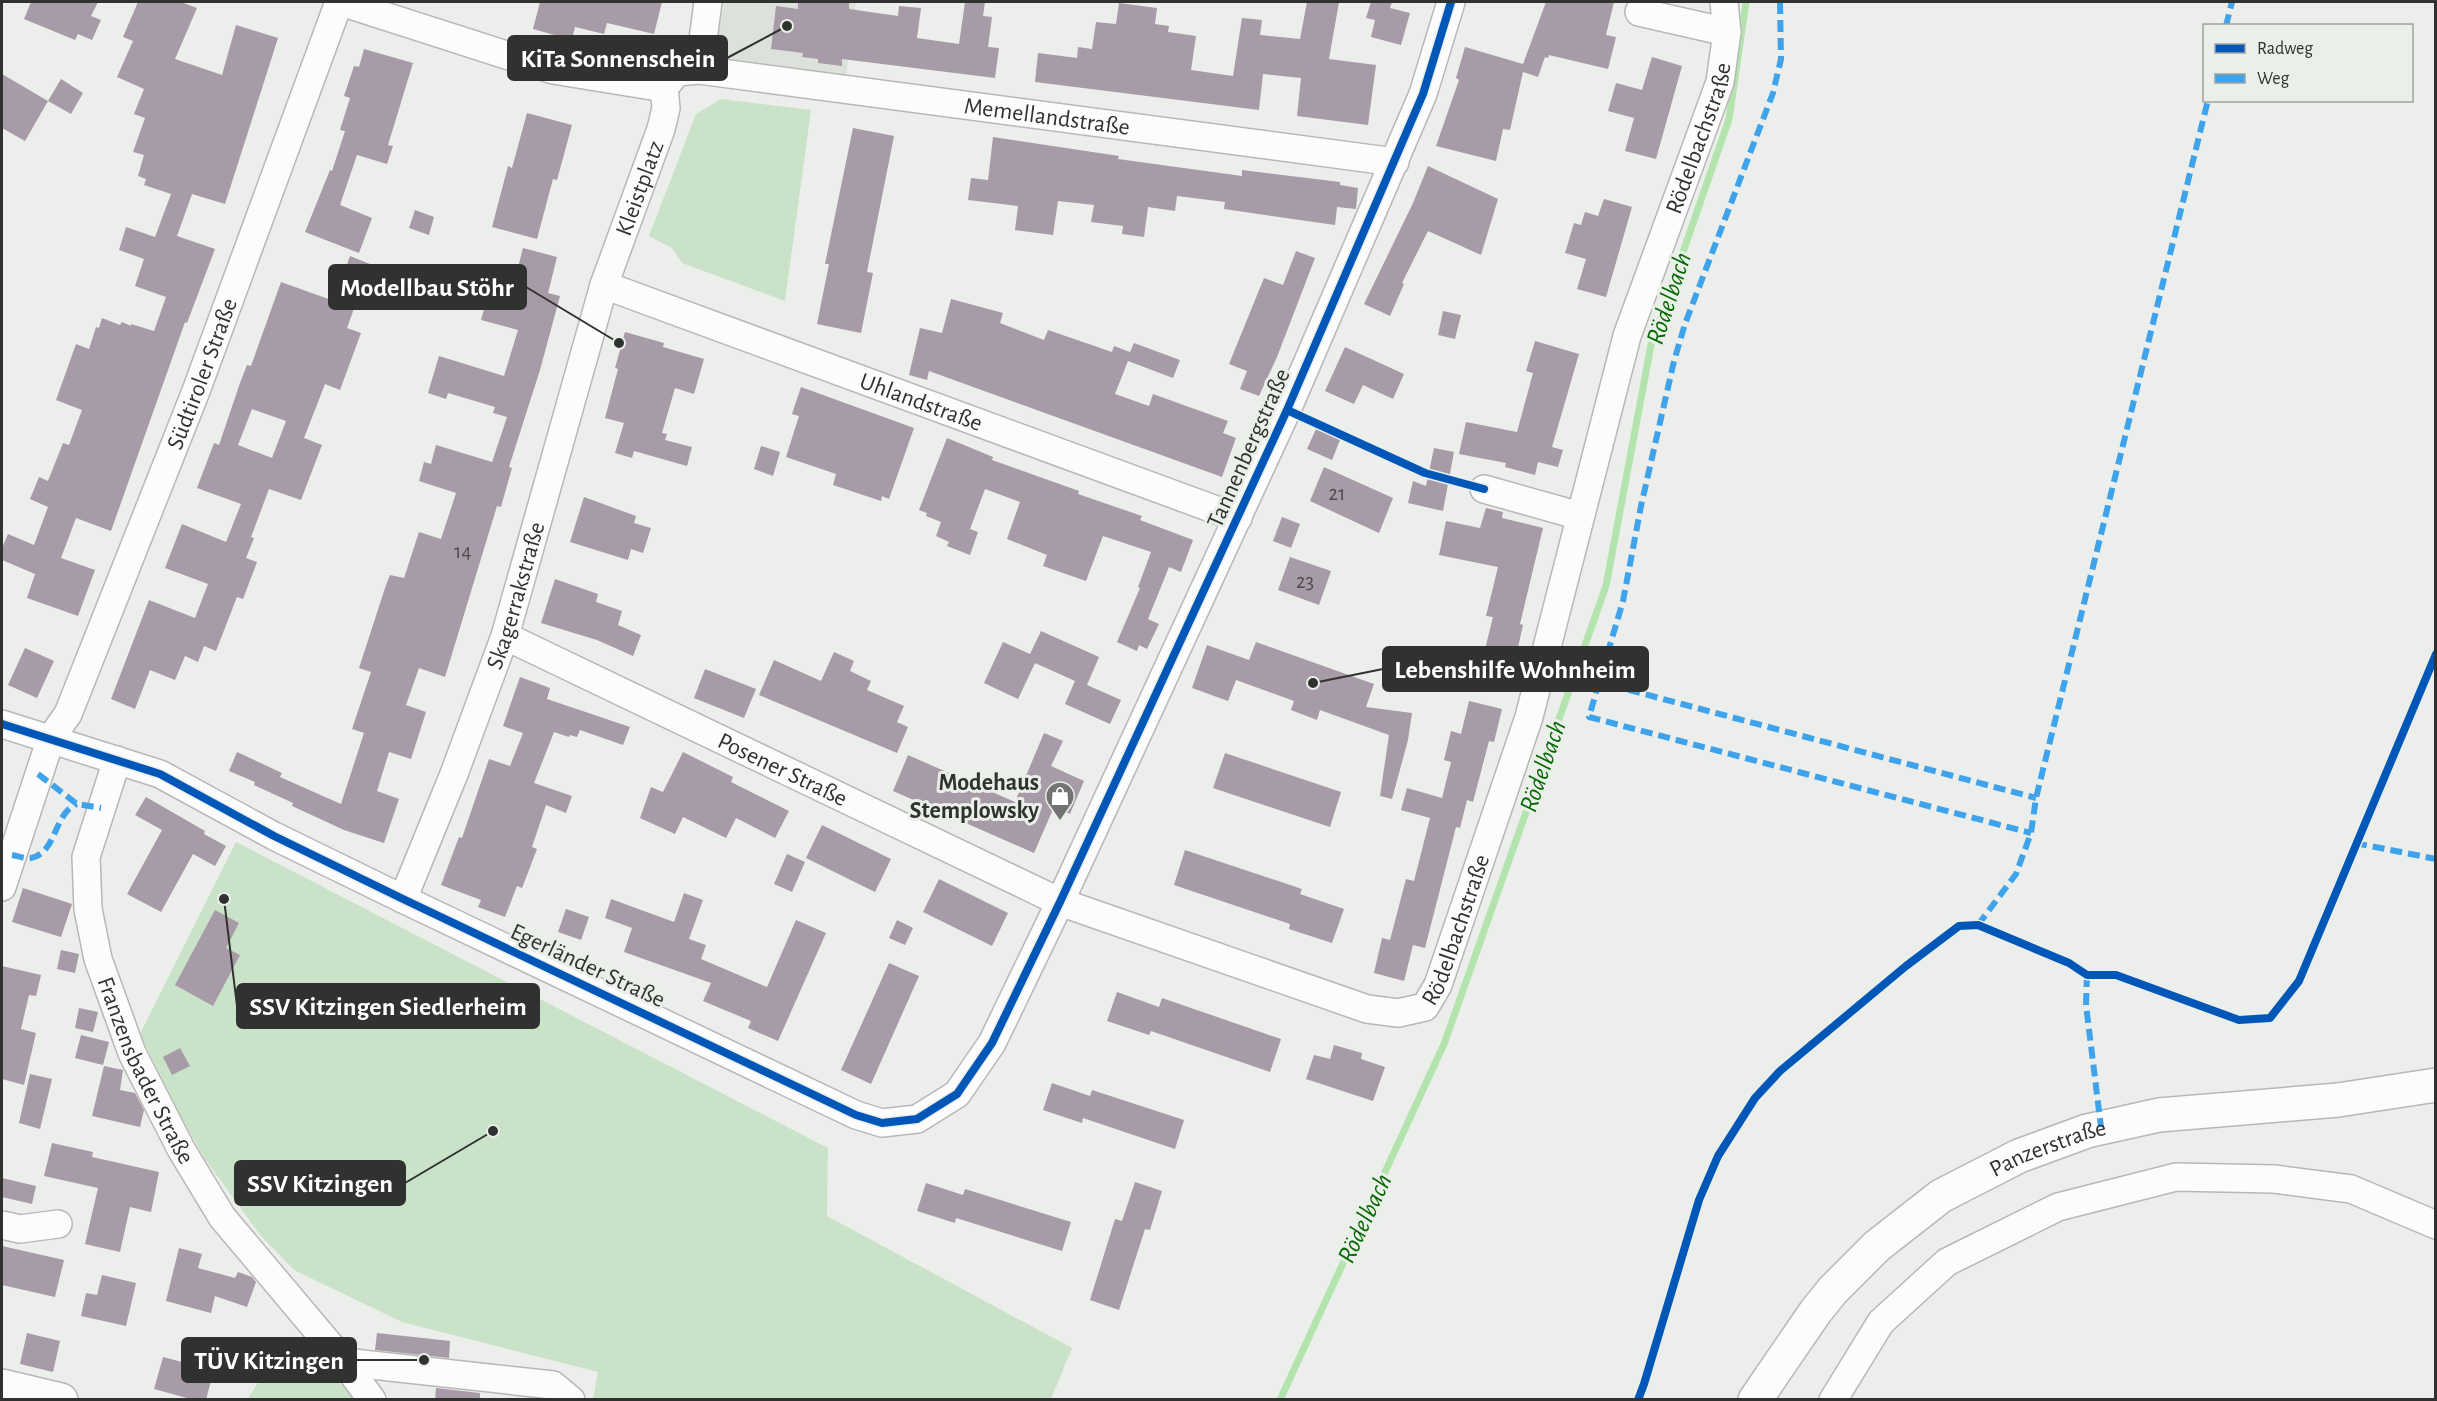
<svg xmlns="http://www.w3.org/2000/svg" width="2437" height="1401" viewBox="0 0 2437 1401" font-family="'Alegreya Sans',sans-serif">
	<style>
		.built { fill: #dce2db }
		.green { fill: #cae2c7 }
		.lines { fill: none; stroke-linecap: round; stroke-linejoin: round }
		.stream { stroke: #b4e4ae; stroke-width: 7 }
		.building { fill: #a69ba6; fill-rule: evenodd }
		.minor-casing { stroke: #b7b8b6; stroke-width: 30 }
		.major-casing { stroke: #b7b8b6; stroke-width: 36 }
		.minor { stroke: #fcfcfc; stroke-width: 27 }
		.major { stroke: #fcfcfc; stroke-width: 33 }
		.quiet { stroke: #3ea3eb; stroke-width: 6; stroke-dasharray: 12 6; stroke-linecap: butt }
		.cycleway-casing { stroke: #ebefea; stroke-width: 11 }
		.cycleway { stroke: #0057b8; stroke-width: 8 }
		.labels { text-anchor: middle; stroke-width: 6; stroke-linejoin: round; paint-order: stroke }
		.number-label { font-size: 21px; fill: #4e4c4e }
		.street-label { font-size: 24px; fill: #303230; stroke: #ebefea }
		.poi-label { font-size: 24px; font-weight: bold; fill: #303230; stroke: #ebefea; text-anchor: end }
		.water-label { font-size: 26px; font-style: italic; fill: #066800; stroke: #ebefea }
		.leader { fill: none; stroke: #303230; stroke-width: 2 }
		.callout-dot { fill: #303230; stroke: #ebefea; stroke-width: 2 }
		.callout { fill: #303230; stroke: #303230; stroke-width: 2 }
		.callout-label { font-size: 26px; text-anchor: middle; font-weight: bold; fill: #fff }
	</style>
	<rect width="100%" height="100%" fill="#eceeeb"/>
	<path class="built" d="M724,2H856L846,76L721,60L716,50Z"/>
	<path class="green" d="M721,99L811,110L785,301L682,263L672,248L649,236L696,114Z
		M236,842L828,1148L827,1216L1072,1348L1051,1399H593L598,1372L402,1322L294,1270L261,1236L205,1159L180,1115L140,1034Z
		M276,1354L347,1387L359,1400H247Z"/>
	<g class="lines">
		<path class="stream" d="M1280,1400L1444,1044L1606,586L1651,345L1729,119L1746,2"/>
	</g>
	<path class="building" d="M31,2H98L91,16L101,20L92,40L78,34L75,40L24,19Z
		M138,2H181L197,8L175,59L222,75L236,25L278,38L225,204L192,194L177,236L215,249L187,323L185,322L111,531L76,518L61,558L95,570L78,616L27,598L35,574L2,560V548L8,534L34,545L48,507L30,499L39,477L48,481L63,443L69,445L82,410L56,400L76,344L89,349L96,327L99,328L102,318L120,325L122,322L131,326V324L154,331L166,297L135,286L144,259L119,250L126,227L155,237L171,194L144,185L146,179L138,176L144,155L133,152L145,118L134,114L144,89L117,77L133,41L123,37Z
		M540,2H662L654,34L607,23L604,34L575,27L572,40L533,29Z
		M798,2H849V9L898,16L899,6L921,8L917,38L959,44L965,2H985L983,16L992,17L988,47L999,48L995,78L842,59V66L818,63V59L802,57L803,53L771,49L776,6L798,9Z
		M1307,2H1339L1329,59L1376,65L1368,125L1297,116L1301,78L1263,74L1259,110L1035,82L1038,53L1077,58L1078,47L1092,49L1096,22L1116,24L1119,3L1157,8L1155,24L1169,26L1168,32L1196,36L1191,70L1233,76L1242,18L1262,20L1260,35L1300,39Z
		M1371,2H1392L1390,8L1410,13L1401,45L1371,37L1375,20L1366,18Z
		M1546,2H1614L1606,35L1616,37L1608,69L1549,55L1548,58L1545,57L1538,77L1523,72L1510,130L1503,129L1496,161L1436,146L1459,80L1456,78L1465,47L1523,64Z
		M364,49L413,63L388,145L393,146L387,164L357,155L340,205L372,218L359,253L305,232L330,170L332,171L345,131L340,130L350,98L344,96L354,66L359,67Z
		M1652,57L1682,66L1656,159L1625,151L1634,118L1608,111L1616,83L1642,90Z
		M2,74L48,101L25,141L2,128Z
		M61,79L83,93L71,114L48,101Z
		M527,113L572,125L557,180L553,179L537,239L492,227L508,166L512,168Z
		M853,128L894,136L867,272L873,273L861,333L817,324L829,264H825Z
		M993,137L1119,156L1118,159L1242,176V170L1340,182V185L1358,188L1356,209L1337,207L1335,225L1224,209L1225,202L1177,196L1175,211L1148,207L1144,237L1122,234L1123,226L1091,222L1094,205L1058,201L1053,235L1015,230L1018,206L968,200L971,178L988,180Z
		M1428,166L1498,199L1481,255L1428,231L1402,283L1404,284L1390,316L1364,304L1413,203Z
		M1604,199L1632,207L1606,297L1577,289L1586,259L1565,253L1574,223L1581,225L1585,212L1598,216Z
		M415,210L434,217L429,235L409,228Z
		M523,248L557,257L548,293L560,296L540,370L509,467L512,468L501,507L497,506L445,677L419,668L406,705L426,712L411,759L389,752L377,791L399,799L384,843L344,830L292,806L293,803L254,785L255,782L229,771L237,752L282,773L280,777L341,804L364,733L352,729L371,672L359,668L386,585L390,575L404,578L419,532L441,539L456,493L419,481L424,462L431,464L436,445L492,462L507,417L493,413L495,407L448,393L446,399L428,393L439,356L504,376L518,330L481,320L493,277L514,283Z
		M1296,251L1315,258L1277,357L1259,396L1240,389L1247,371L1229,364L1264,278L1283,285Z
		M350,256L370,264L347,328L361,333L340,390L325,384L304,438L322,445L301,500L269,489L251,537L254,538L246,558L257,562L243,599L237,597L216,651L204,646L198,662L185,656L175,680L150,670L135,709L111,699L149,600L195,618L208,584L165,568L182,524L226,542L241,504L197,488L214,443L219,445L240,383L247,365L251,366L281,282L334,301ZM252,409L286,421L272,458L238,445Z
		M951,299L1003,313L1000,323L1044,340L1048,330L1112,352L1114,346L1130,352L1134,343L1180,360L1173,378L1128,361L1115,394L1149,406L1153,394L1228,421L1223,433L1236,438L1222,477L929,371L927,380L909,375L920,328L942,333Z
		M1443,311L1461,315L1455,339L1438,335Z
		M625,332L664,343L663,347L704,359L694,394L675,388L662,433L667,434L665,440L692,447L687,466L634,451L632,458L615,453L624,423L605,418L618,369L615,368Z
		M1535,341L1579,354L1552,447L1563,450L1558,467L1538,462L1535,475L1505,467L1506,463L1459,454L1466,422L1517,432L1533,373L1526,371Z
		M1345,347L1404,374L1393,399L1363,385L1354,404L1325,391Z
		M801,387L914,428L889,499L882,496L881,501L833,485L836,474L786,457L799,416L792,414Z
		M1316,429L1340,440L1332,460L1307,449Z
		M947,438L993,457L992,460L1079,491L1078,494L1142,516L1140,520L1193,540L1181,572L1169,567L1148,619L1159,624L1147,649L1139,645L1137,651L1117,642L1140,588L1138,587L1151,552L1103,536L1086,581L1043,566L1047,555L1007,539L1020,502L985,489L970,529L978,532L970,555L947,546L949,542L936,536L941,522L926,516L927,513L919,510Z
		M761,446L780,452L773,476L754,469Z
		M1434,448L1454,452L1443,511L1408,503L1413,481L1426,486Z
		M1324,467L1393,498L1379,533L1310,501Z
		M584,497L636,516L634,523L651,528L643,553L631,549L628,560L570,542Z
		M1486,508L1503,512L1502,518L1543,528L1520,624L1523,625L1514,665L1483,657L1493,617L1486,616L1498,567L1439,555L1446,521L1480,528Z
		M1282,517L1300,524L1291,548L1273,541Z
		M1290,557L1331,571L1319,605L1278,590Z
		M555,579L598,594L596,602L622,611L618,625L641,635L633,656L597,640L541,623Z
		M1041,631L1099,657L1087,685L1121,700L1110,724L1065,704L1075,681L1035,663L1018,699L984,683L1003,642L1030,654Z
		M1256,642L1374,684L1366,707L1412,713L1408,740L1392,799L1380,796L1389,735L1320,710L1317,720L1291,710L1294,701L1236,680L1228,701L1192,688L1207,645L1249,660Z
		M25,648L54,661L37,698L8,685Z
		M834,652L854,661L850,671L871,681L867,690L904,706L897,722L908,727L897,753L759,695L774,660L821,681Z
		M705,669L756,689L744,718L694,698Z
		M520,677L550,688L547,699L630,727L623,745L580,730L577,737L570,735L569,737L554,732L534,783L572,796L566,813L546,805L532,847L537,849L522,888L517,886L505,917L478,907L481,900L441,885L459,837L462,838L489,759L510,766L523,733L503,726Z
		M1469,701L1502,709L1494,742L1489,741L1473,802L1467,800L1460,828L1456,827L1425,948L1413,945L1404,981L1374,973L1382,938L1390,940L1406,879L1414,881L1430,818L1401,810L1407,788L1442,798L1451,762L1444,760L1451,731L1461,734Z
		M1044,733L1063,741L1051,766L1084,781L1070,814L1054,807L1034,853L893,791L908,755L1015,802Z
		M683,752L733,777L731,782L789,811L775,838L736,818L726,838L683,817L675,834L640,818L651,787L663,792Z
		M1225,753L1341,792L1330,827L1213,788Z
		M146,797L205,831L204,834L226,846L215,866L193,854L161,912L127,894L162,830L135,815Z
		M822,825L891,859L875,892L806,858Z
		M1185,850L1302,889L1300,894L1344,909L1332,943L1289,929L1290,924L1174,885Z
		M787,854L805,862L792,892L774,884Z
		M939,879L1008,913L992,946L923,912Z
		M23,888L72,904L61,937L12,922Z
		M684,893L703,900L689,939L706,945L701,959L767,987L796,920L826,933L778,1041L748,1028L751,1021L703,1001L711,983L624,952L632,928L605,918L611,899L674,922Z
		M566,909L589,917L581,940L558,932Z
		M215,910L239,923L226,948L240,955L213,1006L175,985Z
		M897,920L913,928L905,945L889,938Z
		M61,950L79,954L75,973L57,969Z
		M889,963L919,976L871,1084L841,1070Z
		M2,966L41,975L36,996L29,995L21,1029L36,1033L24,1085L2,1079Z
		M1117,992L1159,1007L1162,998L1281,1039L1270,1072L1151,1031L1149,1035L1107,1021Z
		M79,1008L98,1012L93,1032L75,1028Z
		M81,1035L109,1042L103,1065L75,1058Z
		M1334,1045L1362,1053L1361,1059L1385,1067L1373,1101L1306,1079L1314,1055L1330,1059Z
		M180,1048L190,1066L172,1075L163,1057Z
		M104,1066L123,1070L120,1090L135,1093L144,1110L140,1127L92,1116Z
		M30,1074L52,1079L40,1129L19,1123Z
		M1052,1083L1090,1096L1092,1090L1184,1120L1175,1149L1083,1118L1082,1123L1043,1110Z
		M52,1143L93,1152L92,1157L159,1172L151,1212L130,1207L120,1252L85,1244L98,1188L44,1176Z
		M2,1178L36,1186L32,1204L2,1197Z
		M1135,1182L1162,1191L1150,1230L1145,1229L1119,1310L1090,1300L1115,1219L1122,1221Z
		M926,1183L963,1195L965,1189L1071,1222L1062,1251L956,1218L955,1223L917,1211Z
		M2,1246L64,1260L55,1297L2,1285Z
		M179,1248L202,1254L198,1268L235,1278L238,1272L252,1277L256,1282L247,1307L215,1296L211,1313L166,1301Z
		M102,1275L136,1283L126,1326L81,1316L86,1293L97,1295Z
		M27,1333L60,1341L53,1372L20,1364Z
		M377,1333L450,1341L449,1358L375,1350Z
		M188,1353L216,1361L206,1400H194L154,1389L163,1357L186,1363Z
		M436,1388L480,1393V1400H435Z"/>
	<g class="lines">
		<g class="minor-casing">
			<g id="minor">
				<path d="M341,2L553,70L664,88"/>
				<path d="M1639,12L1727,32"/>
				<path id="s1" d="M699,70L1395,162"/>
				<path d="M664,88L677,72L699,70L708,2"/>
				<path id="s2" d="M604,285L1238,518"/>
				<path d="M1484,489L1580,516"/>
				<path id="s3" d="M505,636L1060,902L1367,1009L1398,1013L1425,1007L1438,985L1529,717L1627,336L1720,82L1727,32L1724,2"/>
				<path d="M2,724L160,774L274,836L403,899L856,1115L882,1123L917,1119L957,1094L992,1043L1060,902L1287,410L1423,94L1451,2"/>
				<path id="s4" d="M117,760L86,857L88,909L98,959L132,1053L181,1149L222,1217L344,1362L372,1400"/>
				<path id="s5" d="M2,887L51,738L68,714L196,391L339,2"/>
				<path id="s6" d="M403,899L454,774L505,636L604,285L661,129L666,108L664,88"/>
				<path d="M2,1225L20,1229L58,1224"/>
				<path d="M344,1362L553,1385L571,1400"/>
				<path d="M1833,1400L1881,1322L1947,1262L2058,1207L2176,1177L2274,1179L2351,1189L2436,1225"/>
			</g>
		</g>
		<g class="major-casing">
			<g id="major">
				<path d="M2,1386L61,1400"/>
				<path id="s7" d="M1755,1400L1816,1311L1833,1290L1877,1246L1941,1196L2019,1156L2087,1131L2159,1115L2338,1100L2436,1085"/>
			</g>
		</g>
		<use href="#minor" class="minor"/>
		<use href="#major" class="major"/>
		<path class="quiet" d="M1780,2L1781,59L1773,93L1685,324L1674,361L1641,506L1623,601L1599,682L2036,798
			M2226,26L2232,2
			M1599,682L1589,717L2031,833
			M38,774L77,804L101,808
			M2355,843L2436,859
			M12,855C18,856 25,859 31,858C57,853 54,812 77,804
			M1978,925L2016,874L2031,833L2036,798L2208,100
			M2087,975L2086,1005L2101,1127"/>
		<g class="cycleway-casing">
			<path id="cycleway" d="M1287,410L1425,473L1484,489
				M2,724L160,774L274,836L403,899L856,1115L882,1123L917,1119L957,1094L992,1043L1060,902L1287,410L1423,94L1451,2
				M1638,1400L1644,1384L1699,1200L1718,1156L1755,1098L1780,1071L1906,966L1959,926L1978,925L2069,963L2087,975H2116L2239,1020L2270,1018L2299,981L2436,654"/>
		</g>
		<use href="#cycleway" class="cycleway"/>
	</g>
	<defs>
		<g id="shop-pin" transform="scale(1.5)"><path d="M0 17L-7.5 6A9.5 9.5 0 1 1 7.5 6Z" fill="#727471" stroke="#ebefea"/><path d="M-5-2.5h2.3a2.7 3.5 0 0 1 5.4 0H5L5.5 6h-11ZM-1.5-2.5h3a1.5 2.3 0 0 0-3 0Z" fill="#fff"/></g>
	</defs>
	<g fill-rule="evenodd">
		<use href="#shop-pin" x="1060" y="796"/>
	</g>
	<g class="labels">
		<g class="number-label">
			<text x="1337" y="500">21</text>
			<text x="463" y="558">14</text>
			<text x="1305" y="588">23</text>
		</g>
		<g class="street-label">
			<text dy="8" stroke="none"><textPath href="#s1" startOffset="351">Memellandstraße</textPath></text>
			<text dy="8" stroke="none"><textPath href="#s3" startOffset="1912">Rödelbachstraße</textPath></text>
			<text dy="8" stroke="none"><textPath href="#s6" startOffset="750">Kleistplatz</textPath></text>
			<text dy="8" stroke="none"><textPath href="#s5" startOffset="552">Südtiroler Straße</textPath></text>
			<text dy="8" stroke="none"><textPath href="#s2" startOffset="338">Uhlandstraße</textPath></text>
			<text transform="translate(1248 448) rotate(-66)" y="8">Tannenbergstraße</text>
			<text dy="8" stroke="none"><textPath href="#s6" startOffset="324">Skagerrakstraße</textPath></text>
			<text dy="8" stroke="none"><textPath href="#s3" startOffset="308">Posener Straße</textPath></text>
			<text dy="8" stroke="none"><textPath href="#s3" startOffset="1083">Rödelbachstraße</textPath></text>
			<text transform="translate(588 965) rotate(25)" y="8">Egerländer Straße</text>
			<text dy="8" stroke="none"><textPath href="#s4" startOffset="326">Franzensbader Straße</textPath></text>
			<text dy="8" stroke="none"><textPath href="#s7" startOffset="396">Panzerstraße</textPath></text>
		</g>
		<g class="poi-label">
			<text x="1039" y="790">Modehaus<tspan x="1039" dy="28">Stemplowsky</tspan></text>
		</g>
		<g class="water-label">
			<text transform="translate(1668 298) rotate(-72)" y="9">Rödelbach</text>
			<text transform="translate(1542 766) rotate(-71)" y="9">Rödelbach</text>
			<text transform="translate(1364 1218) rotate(-65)" y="9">Rödelbach</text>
		</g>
	</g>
	<path class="leader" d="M787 26L727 58M619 343L526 287M1313 683L1383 669M224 899L237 1006M493 1131L405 1183M424 1360L356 1360"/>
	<g class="callout-dot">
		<circle cx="787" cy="26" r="6"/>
		<circle cx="619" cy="343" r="6"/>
		<circle cx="1313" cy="683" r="6"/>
		<circle cx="224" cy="899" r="6"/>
		<circle cx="493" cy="1131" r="6"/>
		<circle cx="424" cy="1360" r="6"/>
	</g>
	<g class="callout">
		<rect x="508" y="36" width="219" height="44" rx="6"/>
		<rect x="329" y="265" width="197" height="44" rx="6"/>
		<rect x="1383" y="647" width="265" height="44" rx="6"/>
		<rect x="237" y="984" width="302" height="44" rx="6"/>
		<rect x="235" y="1161" width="170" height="44" rx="6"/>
		<rect x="182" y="1338" width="174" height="44" rx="6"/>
	</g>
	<g class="callout-label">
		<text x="618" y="67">KiTa Sonnenschein</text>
		<text x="427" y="296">Modellbau Stöhr</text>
		<text x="1515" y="678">Lebenshilfe Wohnheim</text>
		<text x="388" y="1015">SSV Kitzingen Siedlerheim</text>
		<text x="320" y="1192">SSV Kitzingen</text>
		<text x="269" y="1369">TÜV Kitzingen</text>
	</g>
	<rect width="2437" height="1401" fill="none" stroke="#303230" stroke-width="6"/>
	<rect x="2203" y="24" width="210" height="78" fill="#ebefea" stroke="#a0a3a0" stroke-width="1.5"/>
	<rect x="2215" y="44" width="30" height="9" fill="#0057b8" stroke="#a0a3a0" stroke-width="1.5"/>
	<text x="2257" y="54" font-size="18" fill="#303230">Radweg</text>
	<rect x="2215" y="74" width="30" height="9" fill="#3ea3eb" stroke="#a0a3a0" stroke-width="1.5"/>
	<text x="2257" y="84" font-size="18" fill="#303230">Weg</text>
</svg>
